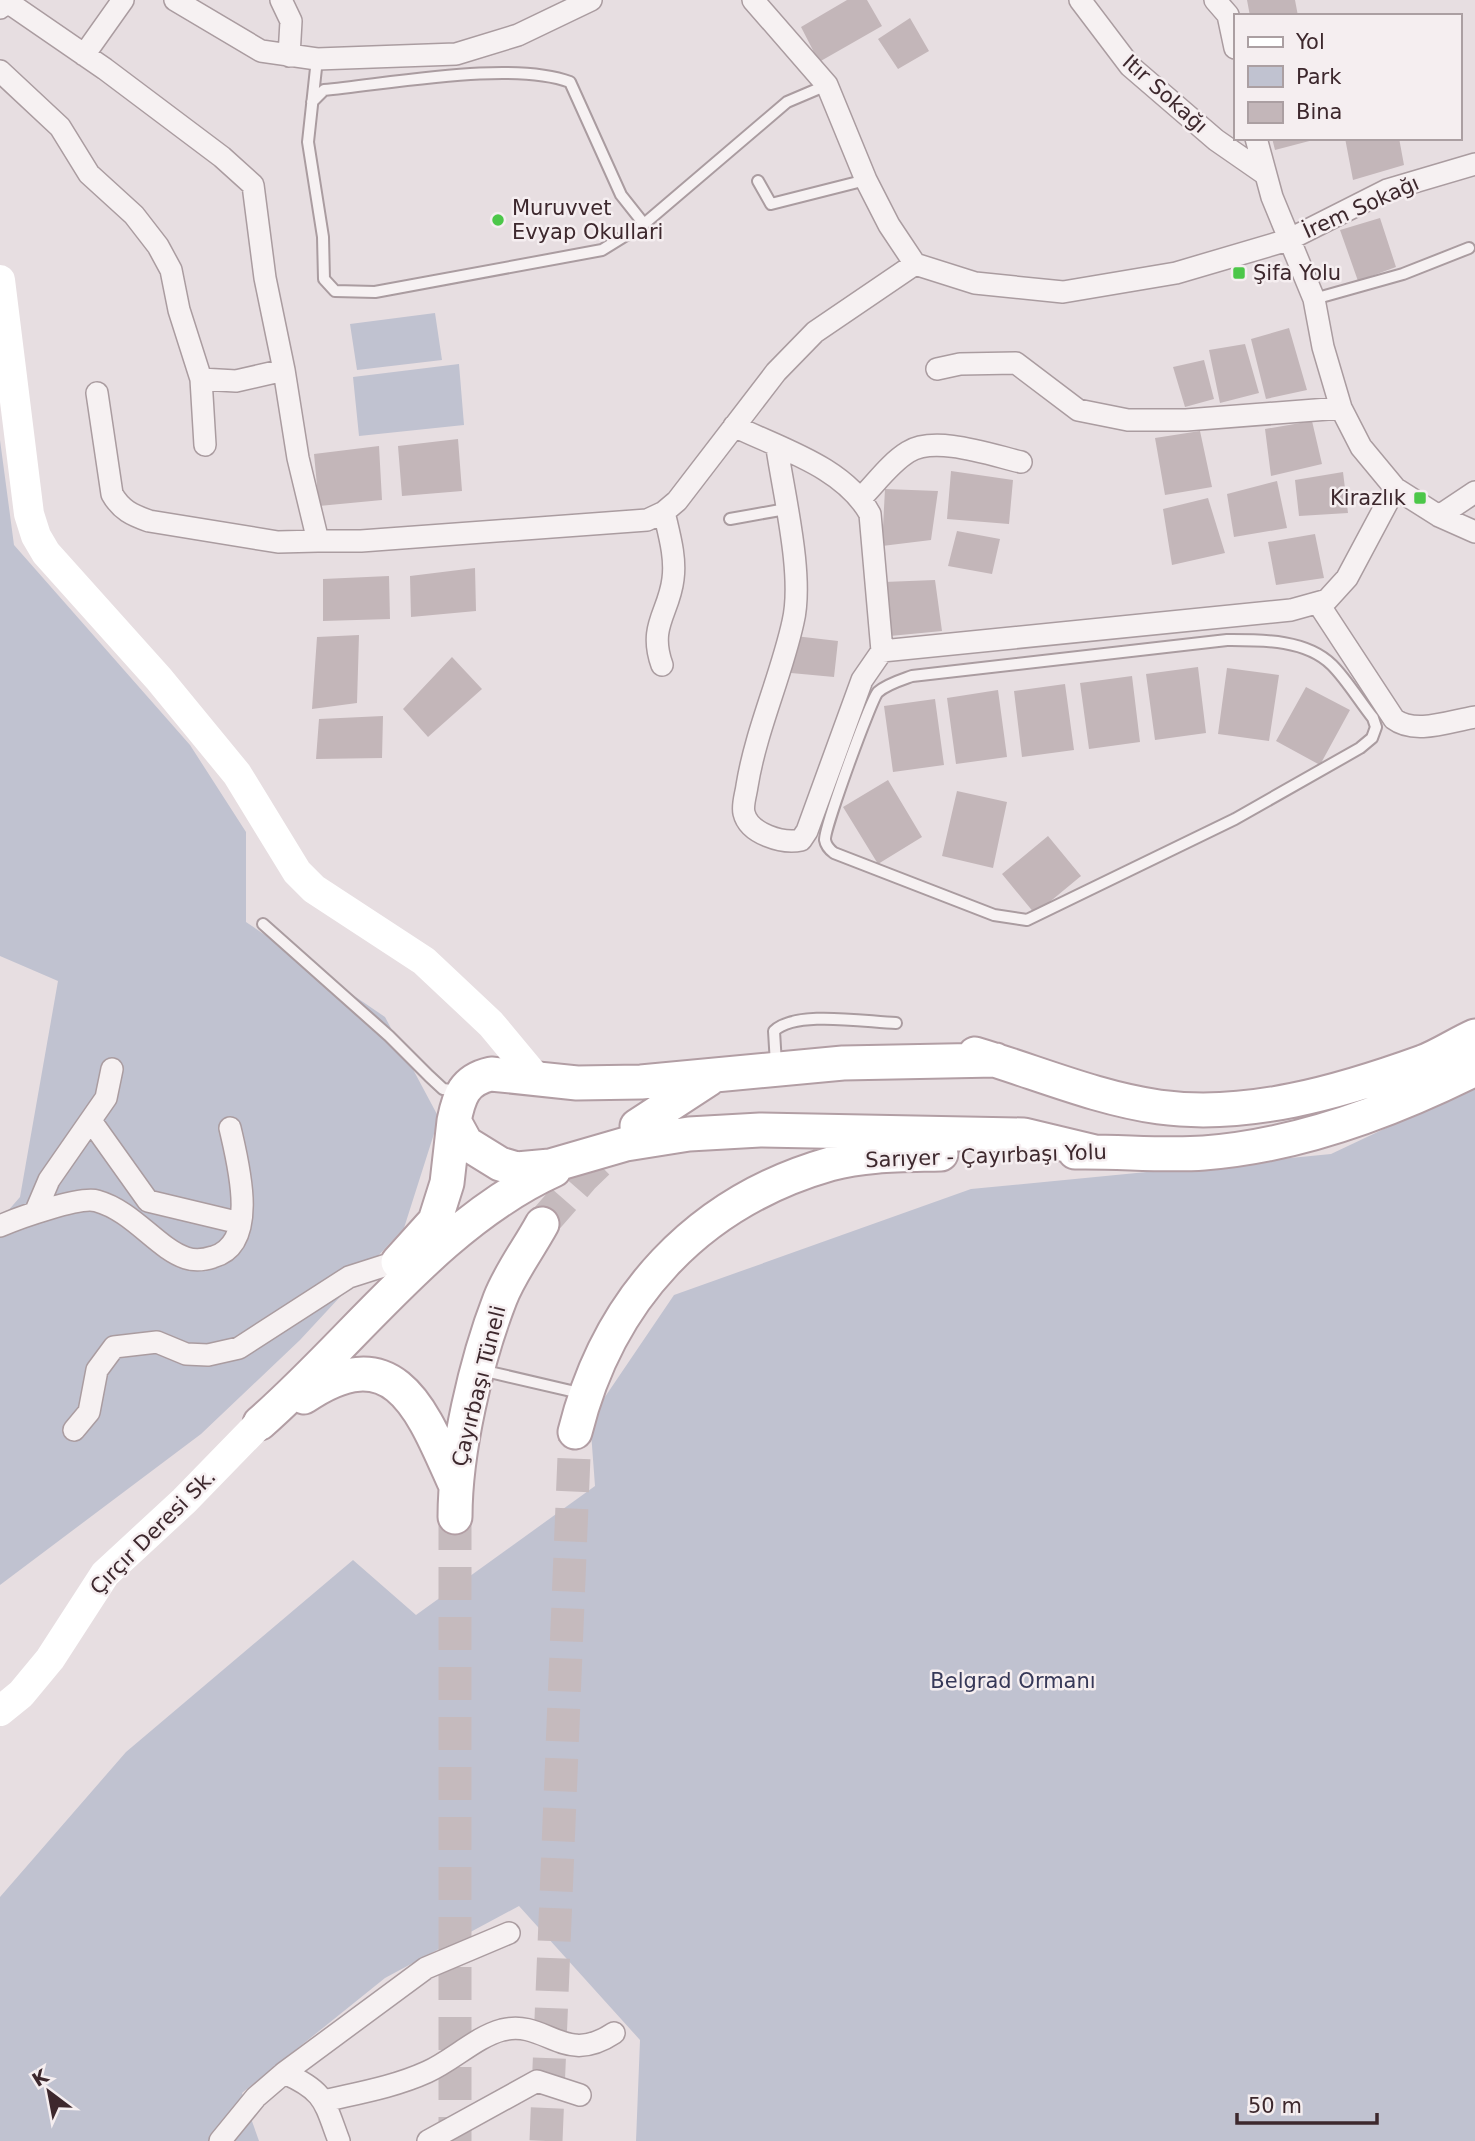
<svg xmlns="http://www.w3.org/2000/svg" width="1475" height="2141" viewBox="0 0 1475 2141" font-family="'DejaVu Sans',sans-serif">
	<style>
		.green { fill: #c0c2d0 }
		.building { fill: #c3b6b9 }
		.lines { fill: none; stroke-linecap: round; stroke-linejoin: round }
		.primary-tunnel { stroke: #c5babd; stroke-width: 33; stroke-dasharray: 33 17; stroke-linecap: butt }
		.lane-casing { stroke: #aa9ca0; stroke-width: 14 }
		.street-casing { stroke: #aa9ca0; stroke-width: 24 }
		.primary-casing { stroke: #b29ea4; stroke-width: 37 }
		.lane { stroke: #f6f1f2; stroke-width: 10 }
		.street { stroke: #f6f1f2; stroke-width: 21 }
		.secondary { stroke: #fff; stroke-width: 30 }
		.primary { stroke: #fff; stroke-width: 33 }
		.poi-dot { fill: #4cc749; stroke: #f5eef0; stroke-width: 2.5 }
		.labels { text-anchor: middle; stroke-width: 5; stroke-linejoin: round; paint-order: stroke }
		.street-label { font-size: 21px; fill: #3d282d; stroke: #f5eef0 }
		.poi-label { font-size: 21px; fill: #3d282d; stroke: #f5eef0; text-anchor: start }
		.park-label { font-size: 21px; fill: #363858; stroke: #f5eef0 }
	</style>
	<rect width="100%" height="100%" fill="#e7dee1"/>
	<path class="green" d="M435,313L442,360L357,370L350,324Z
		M459,364L464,425L359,436L353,377Z
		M0,440L14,545L190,745L246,832V922L385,1017L439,1118L404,1228L300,1340L201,1434L0,1585V1220L20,1197L58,981L0,956Z
		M1475,1086V2141H636L640,2040L519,1906L385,1978L242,2093L259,2141H0V1897L126,1752L353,1560L416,1615L595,1486L590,1419L674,1295L971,1189L1331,1154Z"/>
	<path class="building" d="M847,0H867L882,26L819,62L801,27Z
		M1247,0H1295L1298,16H1250Z
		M910,18L929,51L898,69L878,39Z
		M1272,138H1317V139L1275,150Z
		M1345,138H1399L1404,165L1353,180Z
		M1380,218L1396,267L1358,281L1340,230Z
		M1289,328L1307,390L1266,399L1251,339Z
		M1245,344L1259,393L1220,403L1209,350Z
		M1204,360L1214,399L1185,407L1173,367Z
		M1312,421L1322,464L1271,476L1265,429Z
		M1200,431L1212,487L1165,495L1155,438Z
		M458,439L462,491L402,496L398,446Z
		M379,446L382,500L319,506L314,454Z
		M951,471L1013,480L1009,524L947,519Z
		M1343,472L1348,513L1299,516L1295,480Z
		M1277,481L1287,528L1234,537L1227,494Z
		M885,489L938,491L931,540L882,546Z
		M1208,498L1225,553L1172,565L1163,509Z
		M957,531L1000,539L992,574L948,566Z
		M1315,534L1324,578L1276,585L1268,542Z
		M475,568L476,611L411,617L410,576Z
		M389,576L390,619L323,621V579Z
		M935,580L942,631L890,636L884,582Z
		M359,635L357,703L312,709L317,637Z
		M795,636L838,641L834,677L791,673Z
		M452,657L482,689L428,737L403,709Z
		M1198,667L1206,733L1155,740L1146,674Z
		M1227,668L1279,675L1269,741L1218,734Z
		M1132,676L1140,742L1089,749L1080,683Z
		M1065,684L1074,750L1022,757L1014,691Z
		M1306,687L1350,710L1320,765L1276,741Z
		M998,690L1007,757L956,764L947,698Z
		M935,699L944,765L893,772L884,706Z
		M383,716L382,758L316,759L319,719Z
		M888,780L922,837L878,864L843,807Z
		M957,791L1007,802L993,868L942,856Z
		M1048,836L1081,876L1035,914L1002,874Z"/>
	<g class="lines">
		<path class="primary-tunnel" d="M542,1224L583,1177L619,1142
			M455,1517V2141
			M546,2141L575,1432"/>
		<g class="lane-casing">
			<path id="lane" d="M317,59L308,142L323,237L324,279L335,291L375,292L602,250L644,224
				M312,102L324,90C389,84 512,60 570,82L621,195L644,224L787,102L827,85
				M758,181L771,204L866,180
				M1314,299L1403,274L1469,248
				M730,519L786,509
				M1227,640C1261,640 1306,639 1332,665C1347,680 1360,702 1373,718L1376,727L1372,738L1360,748L1235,819L1027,920L994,915L834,853C830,850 826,846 825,840C824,829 871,699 878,692C887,684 901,680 912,676Z
				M263,924L389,1036L429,1076L443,1089L459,1091
				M776,1064L774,1031C796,1010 865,1022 896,1023
				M481,1370L584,1394"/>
		</g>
		<g class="street-casing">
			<path id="street" d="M175,0L261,51L317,59L456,54L518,35L591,0
				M281,0L291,21L289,56
				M753,0L827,85L866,180L889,225L915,264L975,283L1063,292L1176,273L1288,240L1387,190L1475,164
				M1080,0L1130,66L1216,140L1265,174
				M1215,0L1228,15L1235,48
				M0,8L4,4L12,5L105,69L222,157L253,185L265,278L284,370L236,381L201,379
				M84,55L123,0
				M0,71L60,127L89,174L134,215L158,246L171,270L179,310L201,379L205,445
				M1256,138L1272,197L1314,299L1323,347L1341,408L1361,447L1395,488L1439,516L1475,532
				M937,369L960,364L1016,363L1078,410L1128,420H1186L1341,408
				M284,370L298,458L318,541H361L647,520L664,512L677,501L776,372L815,332L915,264
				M97,393L112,494C121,510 132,515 149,521L278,542L318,541
				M734,426C781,449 844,467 870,514L882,651L862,680L807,831L801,840C783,844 749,834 744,813C742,805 746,794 747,786C756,730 781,677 793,622C804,576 784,496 777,448
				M861,498C876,483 890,463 908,452C935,435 991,455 1021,462
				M1439,516L1475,492
				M1318,603L1394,719C1415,735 1450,721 1475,717
				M882,651L1291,610L1327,600L1347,578L1395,488
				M662,665C648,626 669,613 673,579C676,557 669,534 664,512
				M91,1121L148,1201L240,1223
				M35,1213L49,1180L106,1098L112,1069
				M0,1226C18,1218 80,1196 97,1201C133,1211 158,1249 186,1258C195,1261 204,1260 213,1257C260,1244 238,1163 230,1128
				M74,1430L89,1412L97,1370L114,1347L157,1342L186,1354L208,1355L239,1348L349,1277L399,1261
				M284,2073L426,1968L509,1933
				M324,2101C358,2093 394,2087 427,2072C452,2061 476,2037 502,2030C547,2019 563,2067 614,2033
				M220,2141L256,2097L284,2073C325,2091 324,2101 339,2141
				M428,2141L537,2081L580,2095"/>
		</g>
		<g class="primary-casing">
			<path id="primary" d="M975,1054C1036,1072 1096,1098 1159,1107C1247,1119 1340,1092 1423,1062C1441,1055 1457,1044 1475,1036
				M996,1060L843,1063L641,1082L577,1083L491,1074C464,1080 459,1096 454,1121L466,1143L500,1164L517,1169L550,1166L626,1144L689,1134L760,1130L1024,1135L1095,1152
				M637,1126L709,1079
				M1075,1152C1118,1151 1162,1156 1204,1153C1297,1146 1393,1110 1475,1069
				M398,1262L435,1221L447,1183L454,1121
				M304,1397C396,1334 423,1413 455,1484
				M260,1423C354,1341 439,1222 554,1170
				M575,1432C608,1299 697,1202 830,1164C866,1154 904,1155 941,1154
				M455,1517C455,1451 476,1361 500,1299C510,1273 529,1248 542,1224"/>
		</g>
		<use href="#lane" class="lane"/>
		<use href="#street" class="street"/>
		<path class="secondary" d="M0,280L29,514L36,536L46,553L159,679L237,774L297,872L314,889L424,961L491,1024L536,1078
			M0,1711L21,1694L50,1659L105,1574L184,1501L260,1423"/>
		<use href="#primary" class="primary"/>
	</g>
	<g class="poi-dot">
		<circle cx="498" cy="220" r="7"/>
		<rect x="1232" y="266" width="14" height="14" rx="3.5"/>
		<rect x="1413" y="491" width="14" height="14" rx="3.5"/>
	</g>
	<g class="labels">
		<g class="street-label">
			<text transform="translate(1165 94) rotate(42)" y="7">Itır Sokağı</text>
			<text transform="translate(1361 207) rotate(-24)" y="7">İrem Sokağı</text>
			<text transform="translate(986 1156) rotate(-2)" y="7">Sarıyer - Çayırbaşı Yolu</text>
			<text transform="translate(479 1386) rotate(-76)" y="7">Çayırbaşı Tüneli</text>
			<text transform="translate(153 1532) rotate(-45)" y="7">Çırçır Deresi Sk.</text>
		</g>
		<g class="poi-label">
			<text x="512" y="215">Muruvvet<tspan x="512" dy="24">Evyap Okullari</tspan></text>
			<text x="1253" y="280">Şifa Yolu</text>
			<text x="1406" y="505" text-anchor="end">Kirazlık</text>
		</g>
		<g class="park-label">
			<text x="1013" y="1688">Belgrad Ormanı</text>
		</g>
	</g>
	<rect x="1234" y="14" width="228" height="126" fill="#f5eef0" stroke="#ab9fa2" stroke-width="2"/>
	<rect x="1248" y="37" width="35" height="10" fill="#ffffff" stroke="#ab9fa2" stroke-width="2"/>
	<text x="1296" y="49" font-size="21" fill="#3d282d">Yol</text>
	<rect x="1248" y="66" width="35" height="21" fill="#c0c2d0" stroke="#ab9fa2" stroke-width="2"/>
	<text x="1296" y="84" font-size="21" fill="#3d282d">Park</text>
	<rect x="1248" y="102" width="35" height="21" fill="#c3b6b9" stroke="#ab9fa2" stroke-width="2"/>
	<text x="1296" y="119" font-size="21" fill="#3d282d">Bina</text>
	<g transform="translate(49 2092) rotate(328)" stroke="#f5eef0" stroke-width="5" paint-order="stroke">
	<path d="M0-5L12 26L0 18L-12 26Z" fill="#3d282d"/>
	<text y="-10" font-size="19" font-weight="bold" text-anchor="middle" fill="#3d282d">K</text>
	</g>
	<path d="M1237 2113v10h140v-10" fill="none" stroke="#3d282d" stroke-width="3.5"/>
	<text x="1248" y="2113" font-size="21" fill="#3d282d" stroke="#f5eef0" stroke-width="5" paint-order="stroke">50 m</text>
</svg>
